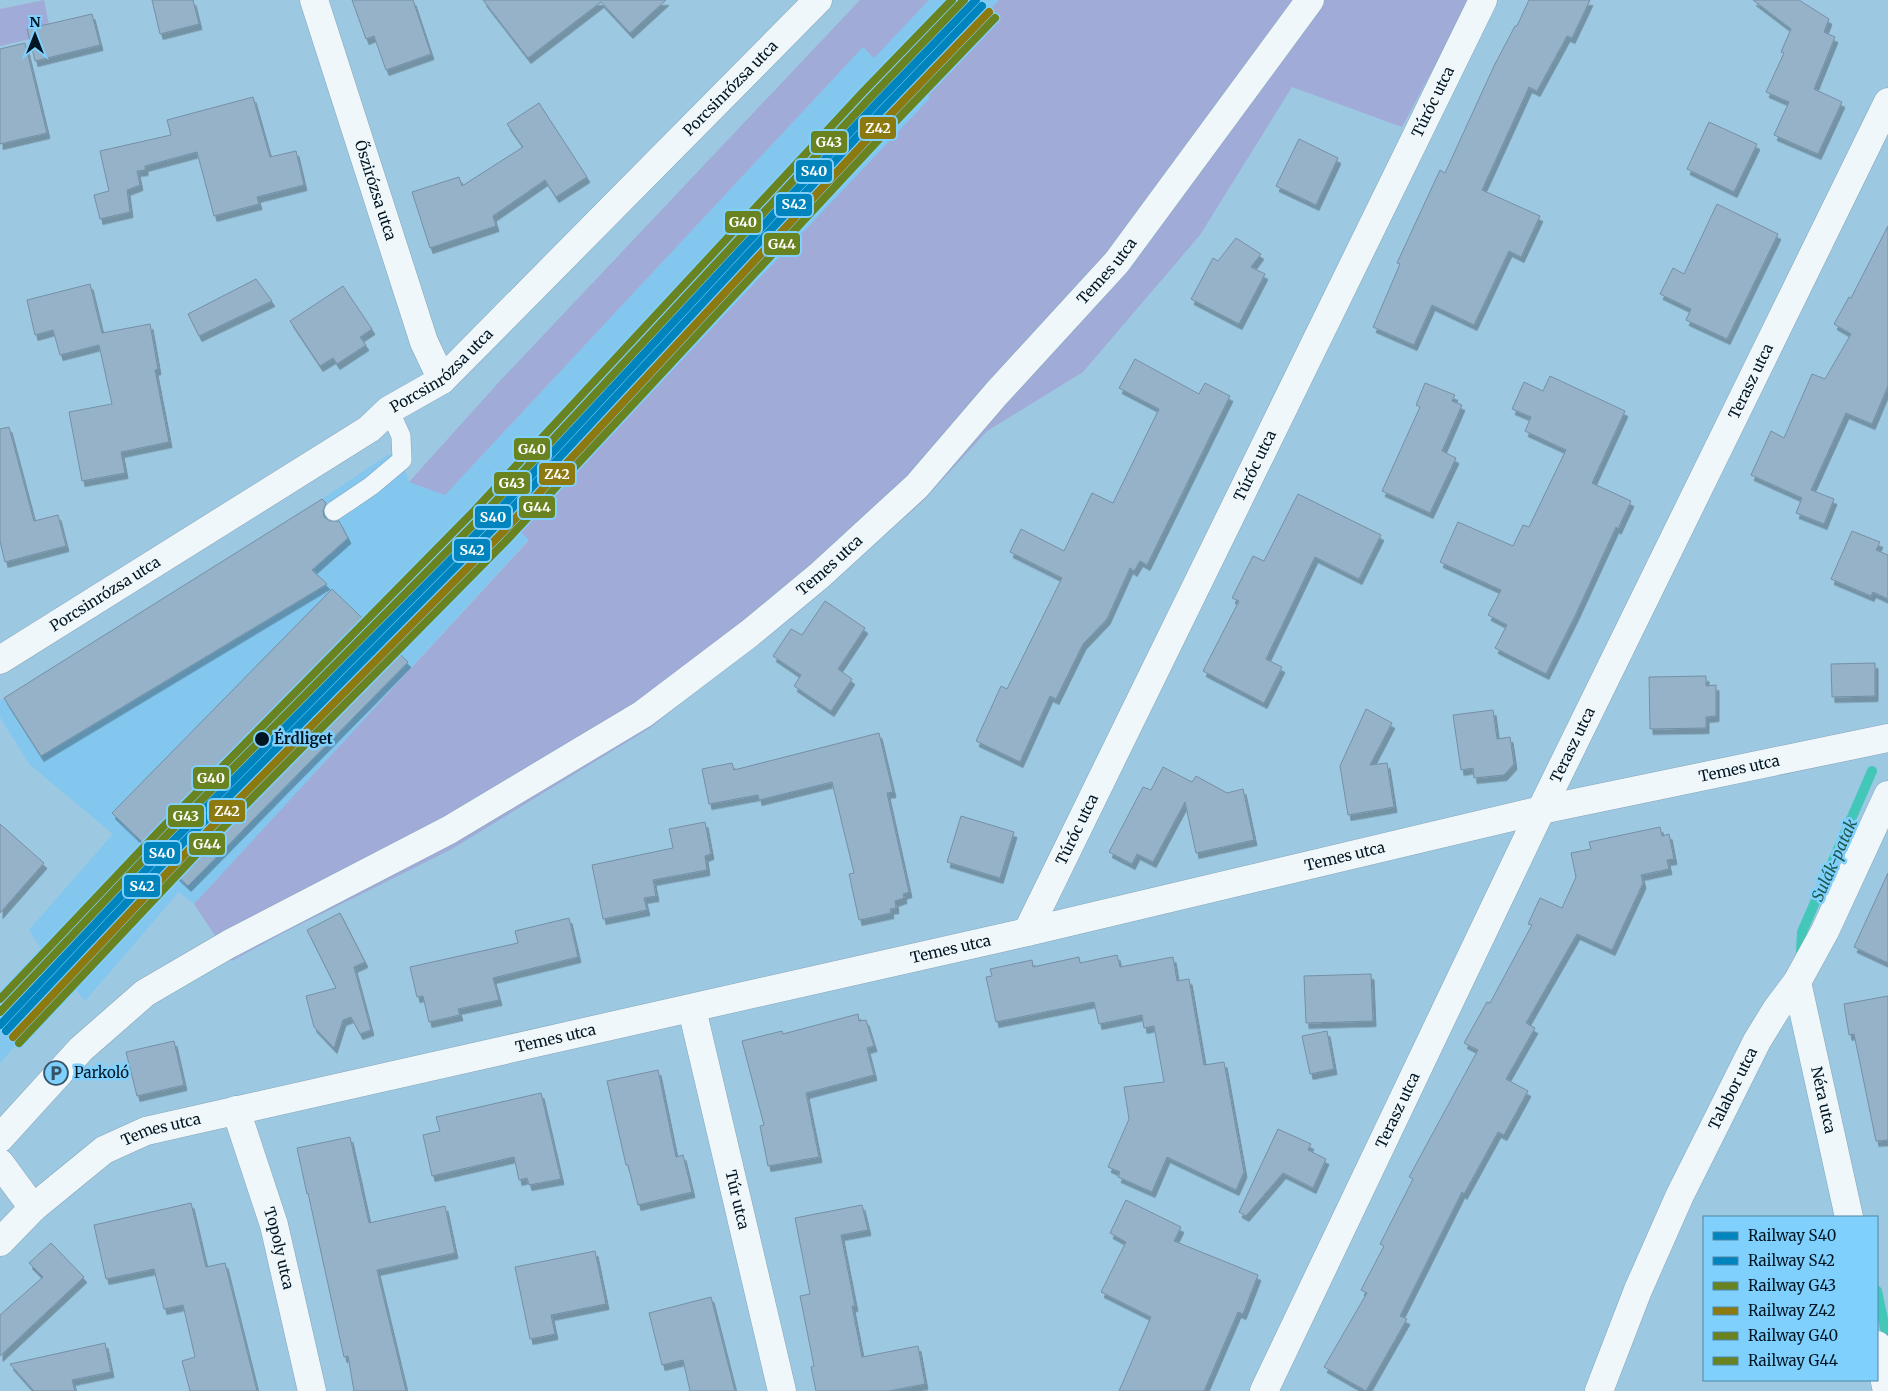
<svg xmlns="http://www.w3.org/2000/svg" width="1888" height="1391" viewBox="0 0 1888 1391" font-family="Merriweather,serif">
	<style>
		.built { fill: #83c7ef }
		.green { fill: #a0abd8 }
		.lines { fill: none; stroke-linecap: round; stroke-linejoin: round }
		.stream { stroke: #43c7b8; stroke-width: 10 }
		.building { fill: #96b2c8; stroke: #7490a6; filter: url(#shadow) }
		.lane-casing { stroke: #85a7bb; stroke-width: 20 }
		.street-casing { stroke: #85a7bb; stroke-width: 29 }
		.lane { stroke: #f0f7fa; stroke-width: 19 }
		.street { stroke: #f0f7fa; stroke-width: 28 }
		.rail-1-casing { stroke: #80d0fe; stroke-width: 11 }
		.rail-2-casing { stroke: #80d0fe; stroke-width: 11 }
		.rail-3-casing { stroke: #80d0fe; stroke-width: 11 }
		.rail-4-casing { stroke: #80d0fe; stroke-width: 11 }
		.rail-5-casing { stroke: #80d0fe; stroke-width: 11 }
		.rail-6-casing { stroke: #80d0fe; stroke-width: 11 }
		.rail-1 { stroke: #0084bd; stroke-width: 8 }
		.rail-2 { stroke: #0084bd; stroke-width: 8 }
		.rail-3 { stroke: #6a8321; stroke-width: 8 }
		.rail-4 { stroke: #8c7a10; stroke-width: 8 }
		.rail-5 { stroke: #6a8321; stroke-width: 8 }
		.rail-6 { stroke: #6a8321; stroke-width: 8 }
		.stop-dot { fill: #001623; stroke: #80d0fe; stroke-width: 2 }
		.labels { text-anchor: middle; stroke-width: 5; stroke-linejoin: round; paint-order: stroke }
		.street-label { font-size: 15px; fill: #001623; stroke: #80d0fe }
		.stop-label { font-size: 15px; font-weight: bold; fill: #001623; stroke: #80d0fe; text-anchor: start }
		.poi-label { font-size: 15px; fill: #001623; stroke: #80d0fe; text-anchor: start }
		.water-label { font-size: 16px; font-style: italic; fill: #1d594c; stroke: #80d0fe }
		.line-badge { stroke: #80d0fe; stroke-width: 2 }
		.badge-label { font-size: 14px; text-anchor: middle; font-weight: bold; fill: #fff }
	</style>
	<defs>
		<filter id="shadow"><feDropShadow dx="3" dy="5.5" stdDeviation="0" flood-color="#0004"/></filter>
	</defs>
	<rect width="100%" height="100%" fill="#9dc8e1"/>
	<path class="built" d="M929,0H999L921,83L931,98L521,531L529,539L194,904L179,892L85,1001L71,984L0,1063V992L41,949L29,930L113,834L30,765L0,717V701L322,499L389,454L402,460L409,482L445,495L863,47L874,57Z"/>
	<path class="green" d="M44,0L51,34L0,46V9Z
		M860,0H929L874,58L863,47L445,495L409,482L499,382Z
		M999,0H1470L1402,127L1292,87L1200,235L1083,372L987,431L921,503L826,587L650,728L450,850L281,934L232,961L194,904L529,540L520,531L930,98L921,83Z"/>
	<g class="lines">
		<path class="stream" d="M1801,951L1802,932L1872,771
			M1877,1291L1888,1343"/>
	</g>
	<path class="building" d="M152,0H193L199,24L160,34Z
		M352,0H413L431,54L386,70L374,36L366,39Z
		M483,0H666L630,33L601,2L528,58Z
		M1529,0H1590L1572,38L1567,36L1537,91L1529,87L1482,190L1540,216L1521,257L1509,251L1474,325L1432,305L1414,345L1373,327L1400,264L1397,263L1440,170L1445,173L1494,66L1515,26H1517Z
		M1753,0H1799L1829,19L1824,32L1835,37L1814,89L1842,102L1818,154L1774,135L1789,102L1766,92L1784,53L1781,52L1791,29Z
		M92,14L100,45L35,61L27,29Z
		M25,43L47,133L0,144V49Z
		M253,97L270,157L296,151L304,185L257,197L259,204L214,216L197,152L145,166V170L137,171L140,185L127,190L130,212L100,219L94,195L109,191L100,151L171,135L167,120Z
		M539,103L587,177L556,197L545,180L493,216L496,226L430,248L412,192L459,177L462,186L523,147L507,124Z
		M1709,122L1757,144L1734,192L1687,169Z
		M1299,139L1338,158L1316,205L1276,186Z
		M1717,204L1778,234L1727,339L1686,320L1691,309L1660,294L1673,268L1684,274Z
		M1888,226V386L1872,424L1846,413L1811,490L1834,499L1824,524L1796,513L1802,498L1751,475L1771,431L1784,438L1812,374L1825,379L1851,334L1834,324L1849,297L1851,298Z
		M1236,238L1261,254L1251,267L1265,274L1239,324L1191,299L1213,258L1218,261Z
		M256,279L272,301L199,336L188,314Z
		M90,284L102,333L150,324L158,369L155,370L169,442L121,452L125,473L82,481L69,412L112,404L99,345L60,355L53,330L35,335L27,300Z
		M343,286L372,329L360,337L366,345L337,364L333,358L320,366L290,321Z
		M1135,359L1199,394L1205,383L1230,396L1147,565L1140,561L1134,571L1130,568L1107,619L1083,644L1056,699L1050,696L1020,762L976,741L1001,686L1007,689L1062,578L1010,552L1021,529L1064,551L1092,493L1113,503L1159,409L1119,388Z
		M1550,376L1625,411L1592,483L1631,501L1618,529L1616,527L1575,616L1546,674L1495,648L1507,625L1488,615L1501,590L1440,562L1458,522L1513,546L1523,525L1529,527L1566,450L1525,431L1531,417L1512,409L1524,382L1543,391Z
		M1425,383L1455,395L1452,401L1462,405L1442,451L1456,458L1430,513L1382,491L1420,407L1416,405Z
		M9,427L34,521L58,515L66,546L5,562L0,541V429Z
		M1298,494L1381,535L1359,579L1315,557L1266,659L1282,667L1264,703L1203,671L1239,601L1232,598L1253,556L1264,561Z
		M322,499L326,503L323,511L324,517L330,521H339L348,538L312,570L327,584L41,756L4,698Z
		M1852,531L1880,542L1876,550L1888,555V599L1873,592L1871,596L1831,579Z
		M332,589L408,662L188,886L112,813Z
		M825,601L865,628L838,669L852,679L831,711L794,686L801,675L773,656L791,629L802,635Z
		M1875,663V696L1832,697L1831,664Z
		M1706,676V686L1716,685V716L1706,717V728L1650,729L1649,677Z
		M1366,709L1392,723L1370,765L1387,763L1394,807L1348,815L1340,766Z
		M1493,710L1497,739L1510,737L1514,764L1504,775L1474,778L1473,768L1461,770L1453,715Z
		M879,733L893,792L887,793L909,892L903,894L904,898L895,901L896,908L890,909L891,913L859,920L849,874L854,873L832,782L759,800L758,795L709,804L702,769L732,763L734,770Z
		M1163,767L1192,782L1196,776L1227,793L1243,789L1254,840L1196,853L1185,802L1153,862L1137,854L1132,864L1109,852L1143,787L1151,790Z
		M961,816L1014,832L1000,878L947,862Z
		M705,822L711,854L705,856L707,870L653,880L656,896L644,898L647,910L603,919L592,865L673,848L669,829Z
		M0,824L44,863L0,913Z
		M1660,827L1662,836L1669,834L1674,859L1667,860L1669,869L1641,875L1643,883L1612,950L1577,934L1526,1023L1535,1028L1506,1079L1528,1091L1504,1135L1498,1132L1464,1194L1462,1192L1400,1316L1407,1319L1366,1391L1324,1367L1367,1293L1361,1290L1384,1246L1380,1244L1413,1179L1409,1177L1478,1050L1464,1043L1487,1002L1490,1003L1532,925L1528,924L1540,898L1562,908L1576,877L1571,853L1591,849L1589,842Z
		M1888,873V963L1854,947Z
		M340,913L365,962L354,967L371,1030L360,1034L351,1017L343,1020L334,1048L314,1027L306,996L336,988L307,930Z
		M569,918L578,957L493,978L499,1000L458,1009L460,1015L429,1022L423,996L417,997L410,967L518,943L515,931Z
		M1117,955L1120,967L1173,957L1177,981L1189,979L1204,1065L1224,1062L1244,1172L1236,1190L1167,1157L1152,1192L1118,1177L1120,1172L1108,1167L1129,1119L1124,1087L1164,1082L1154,1026L1144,1028L1142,1015L1099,1024L1094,1002L996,1022L986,977L992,976L990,969L1032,960L1033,967L1079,957L1080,963Z
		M1371,974L1373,1021L1306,1023L1304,976Z
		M1888,996V1140L1876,1141L1854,1034L1849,1035L1844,1004Z
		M858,1014L859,1021L866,1020L874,1046L867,1048L874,1075L806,1093L819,1157L768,1166L760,1126L764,1125L742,1041L782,1031L783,1034Z
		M1327,1031L1334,1069L1310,1074L1302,1036Z
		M174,1041L184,1085L137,1096L126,1052Z
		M658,1070L676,1157L683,1155L692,1192L638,1205L628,1165H626L607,1081Z
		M541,1093L561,1179L529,1185L527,1178L519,1180L514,1157L432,1176L423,1135L440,1131L436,1117Z
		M1278,1129L1311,1144L1308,1150L1326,1159L1313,1188L1283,1173L1246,1216L1239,1212Z
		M350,1137L369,1223L445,1206L455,1253L377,1270L406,1391H354L348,1356L344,1357L308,1193L307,1194L297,1148Z
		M1126,1200L1181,1227L1174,1241L1258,1275L1243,1314L1238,1312L1204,1391H1119L1151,1317L1101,1292L1126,1242L1110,1233Z
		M191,1203L206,1267L225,1263L257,1391H190L182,1361L195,1357L183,1305L164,1309L154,1269L106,1279L94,1225Z
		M862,1205L868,1230L841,1235L855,1306H852L862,1357L918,1346L925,1384L889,1391H816L811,1367L814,1366L800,1296L810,1294L795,1218Z
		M51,1243L84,1277L0,1356V1315L43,1277L29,1263Z
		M595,1251L606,1304L551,1315L555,1334L530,1339L515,1267Z
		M711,1297L735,1391H690L683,1360L662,1365L649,1313Z
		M105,1343L111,1372L72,1380L75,1391H34L10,1364Z"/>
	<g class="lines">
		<g class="lane-casing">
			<path id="lane" d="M334,511L371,486L402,460L401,436L389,410"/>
		</g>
		<g class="street-casing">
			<g id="street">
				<path id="s1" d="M314,0L424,342L442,380"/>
				<path id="s2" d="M0,660L369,429L389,410L442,380L818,0"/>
				<path id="s3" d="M1027,932L1483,0"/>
				<path id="s4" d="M1797,982L1849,1217"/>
				<path id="s5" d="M692,1009L782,1391"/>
				<path id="s6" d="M236,1110L274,1225L312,1391"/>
				<path id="s7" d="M0,1138L81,1049L145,993L229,944L449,830L643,714L750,633L820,575L917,486L996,394L1117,262L1310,0"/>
				<path d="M0,1163L33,1208"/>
				<path id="s8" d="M0,1242L33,1208L104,1150L146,1131L1027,932L1541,810L1888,738"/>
				<path d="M1877,1345L1887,1391"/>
				<path id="s9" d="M1264,1391L1541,810L1888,102"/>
				<path id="s10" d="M1599,1391L1638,1290L1680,1195L1757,1041L1776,1010L1797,982L1825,931L1888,795"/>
			</g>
		</g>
		<use href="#lane" class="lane"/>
		<use href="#street" class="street"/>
		<g class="rail-1-casing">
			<path id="rail-1" d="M0,1025L173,841L487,523L876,104L976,0"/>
		</g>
		<g class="rail-2-casing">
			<path id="rail-2" d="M6,1031L179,847L493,529L882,110L982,6"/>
		</g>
		<g class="rail-3-casing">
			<path id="rail-3" d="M0,1012L167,835L481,517L870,98L964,0"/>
		</g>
		<g class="rail-4-casing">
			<path id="rail-4" d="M13,1037L186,853L500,535L889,116L989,12"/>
		</g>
		<g class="rail-5-casing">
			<path id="rail-5" d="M0,999L161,829L474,511L863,92L952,0"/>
		</g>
		<g class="rail-6-casing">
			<path id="rail-6" d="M19,1043L192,859L506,541L895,122L995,18"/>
		</g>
		<use href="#rail-1" class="rail-1"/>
		<use href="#rail-2" class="rail-2"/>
		<use href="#rail-3" class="rail-3"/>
		<use href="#rail-4" class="rail-4"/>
		<use href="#rail-5" class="rail-5"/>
		<use href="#rail-6" class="rail-6"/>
	</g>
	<defs>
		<g id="parking-ring" transform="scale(1.25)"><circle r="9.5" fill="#80d0fe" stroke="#375466" stroke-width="1.5"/><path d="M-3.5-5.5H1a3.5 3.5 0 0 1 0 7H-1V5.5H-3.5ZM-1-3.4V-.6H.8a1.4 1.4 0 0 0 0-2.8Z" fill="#375466"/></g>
	</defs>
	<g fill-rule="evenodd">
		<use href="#parking-ring" x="56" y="1073"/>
	</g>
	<circle class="stop-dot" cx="262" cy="739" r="8"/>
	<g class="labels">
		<g class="street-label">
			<text dy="5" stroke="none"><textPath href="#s2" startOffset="934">Porcsinrózsa utca</textPath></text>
			<text dy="5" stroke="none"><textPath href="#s3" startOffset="924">Túróc utca</textPath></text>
			<text dy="5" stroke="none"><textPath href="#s1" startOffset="200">Őszirózsa utca</textPath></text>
			<text dy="5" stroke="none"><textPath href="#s7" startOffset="1420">Temes utca</textPath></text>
			<text dy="5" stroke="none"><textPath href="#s2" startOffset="529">Porcsinrózsa utca</textPath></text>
			<text dy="5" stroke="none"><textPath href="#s9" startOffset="1121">Terasz utca</textPath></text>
			<text dy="5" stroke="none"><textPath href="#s3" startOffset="519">Túróc utca</textPath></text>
			<text dy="5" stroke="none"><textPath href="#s7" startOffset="1015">Temes utca</textPath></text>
			<text dy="5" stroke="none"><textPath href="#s2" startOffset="124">Porcsinrózsa utca</textPath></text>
			<text dy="5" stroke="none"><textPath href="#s9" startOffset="716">Terasz utca</textPath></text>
			<text dy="5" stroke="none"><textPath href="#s8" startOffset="1819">Temes utca</textPath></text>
			<text dy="5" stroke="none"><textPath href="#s3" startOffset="114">Túróc utca</textPath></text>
			<text dy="5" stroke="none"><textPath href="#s8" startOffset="1415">Temes utca</textPath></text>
			<text dy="5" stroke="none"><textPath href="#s8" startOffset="1010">Temes utca</textPath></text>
			<text dy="5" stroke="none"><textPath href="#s8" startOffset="605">Temes utca</textPath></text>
			<text dy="5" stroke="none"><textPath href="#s10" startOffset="331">Talabor utca</textPath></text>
			<text dy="5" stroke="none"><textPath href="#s4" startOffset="121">Néra utca</textPath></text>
			<text dy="5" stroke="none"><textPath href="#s9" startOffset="311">Terasz utca</textPath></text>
			<text dy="5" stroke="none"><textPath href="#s8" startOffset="200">Temes utca</textPath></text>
			<text dy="5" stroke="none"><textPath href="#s5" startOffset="196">Túr utca</textPath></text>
			<text dy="5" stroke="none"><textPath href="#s6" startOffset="145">Topoly utca</textPath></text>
		</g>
		<g class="stop-label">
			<text x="274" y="744">Érdliget</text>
		</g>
		<g class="poi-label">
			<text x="74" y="1078">Parkoló</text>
		</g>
		<g class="water-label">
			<text transform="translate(1834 860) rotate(-66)" y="6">Sulák-patak</text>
		</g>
	</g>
	<g class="line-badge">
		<rect x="859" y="116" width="38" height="24" rx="5" fill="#8c7a10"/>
		<rect x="810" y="130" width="38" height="24" rx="5" fill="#6a8321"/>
		<rect x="795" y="159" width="38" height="24" rx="5" fill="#0084bd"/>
		<rect x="775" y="193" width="38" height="24" rx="5" fill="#0084bd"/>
		<rect x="724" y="210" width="38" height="24" rx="5" fill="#6a8321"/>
		<rect x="763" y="232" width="38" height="24" rx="5" fill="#6a8321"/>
		<rect x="513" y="437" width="38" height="24" rx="5" fill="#6a8321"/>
		<rect x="538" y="462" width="38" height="24" rx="5" fill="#8c7a10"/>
		<rect x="493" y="471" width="38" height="24" rx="5" fill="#6a8321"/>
		<rect x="518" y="495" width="38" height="24" rx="5" fill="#6a8321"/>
		<rect x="474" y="505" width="38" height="24" rx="5" fill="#0084bd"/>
		<rect x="453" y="538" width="38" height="24" rx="5" fill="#0084bd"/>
		<rect x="192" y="766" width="38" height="24" rx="5" fill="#6a8321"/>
		<rect x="208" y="799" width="38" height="24" rx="5" fill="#8c7a10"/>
		<rect x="167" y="804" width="38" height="24" rx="5" fill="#6a8321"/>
		<rect x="188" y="832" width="38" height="24" rx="5" fill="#6a8321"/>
		<rect x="143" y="841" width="38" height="24" rx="5" fill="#0084bd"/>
		<rect x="123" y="874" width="38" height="24" rx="5" fill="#0084bd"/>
	</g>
	<g class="badge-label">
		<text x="878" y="133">Z42</text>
		<text x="829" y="147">G43</text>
		<text x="814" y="176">S40</text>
		<text x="794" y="209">S42</text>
		<text x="743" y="227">G40</text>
		<text x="782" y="249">G44</text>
		<text x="532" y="454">G40</text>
		<text x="557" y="479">Z42</text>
		<text x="512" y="488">G43</text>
		<text x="537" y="512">G44</text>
		<text x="493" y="522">S40</text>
		<text x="472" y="555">S42</text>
		<text x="211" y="783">G40</text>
		<text x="227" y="816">Z42</text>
		<text x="186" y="821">G43</text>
		<text x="207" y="849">G44</text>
		<text x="162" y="858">S40</text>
		<text x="142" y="891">S42</text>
	</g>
	<rect x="1703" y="1216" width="175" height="165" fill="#80d0fe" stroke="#4d86a6"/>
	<rect x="1713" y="1232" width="25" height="8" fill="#0084bd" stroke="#4d86a6"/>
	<text x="1748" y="1241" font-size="15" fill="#001623">Railway S40</text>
	<rect x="1713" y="1257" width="25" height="8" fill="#0084bd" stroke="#4d86a6"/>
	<text x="1748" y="1266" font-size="15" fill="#001623">Railway S42</text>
	<rect x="1713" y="1282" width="25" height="8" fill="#6a8321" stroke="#4d86a6"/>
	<text x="1748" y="1291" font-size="15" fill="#001623">Railway G43</text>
	<rect x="1713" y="1307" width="25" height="8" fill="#8c7a10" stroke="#4d86a6"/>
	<text x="1748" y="1316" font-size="15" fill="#001623">Railway Z42</text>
	<rect x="1713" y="1332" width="25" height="8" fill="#6a8321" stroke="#4d86a6"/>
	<text x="1748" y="1341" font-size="15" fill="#001623">Railway G40</text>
	<rect x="1713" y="1357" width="25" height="8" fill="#6a8321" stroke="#4d86a6"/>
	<text x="1748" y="1366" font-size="15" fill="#001623">Railway G44</text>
	<g transform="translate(35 35)" stroke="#80d0fe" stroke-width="4" paint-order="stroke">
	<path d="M0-4L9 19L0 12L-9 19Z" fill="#001623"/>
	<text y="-8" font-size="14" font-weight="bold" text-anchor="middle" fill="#001623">N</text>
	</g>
</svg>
